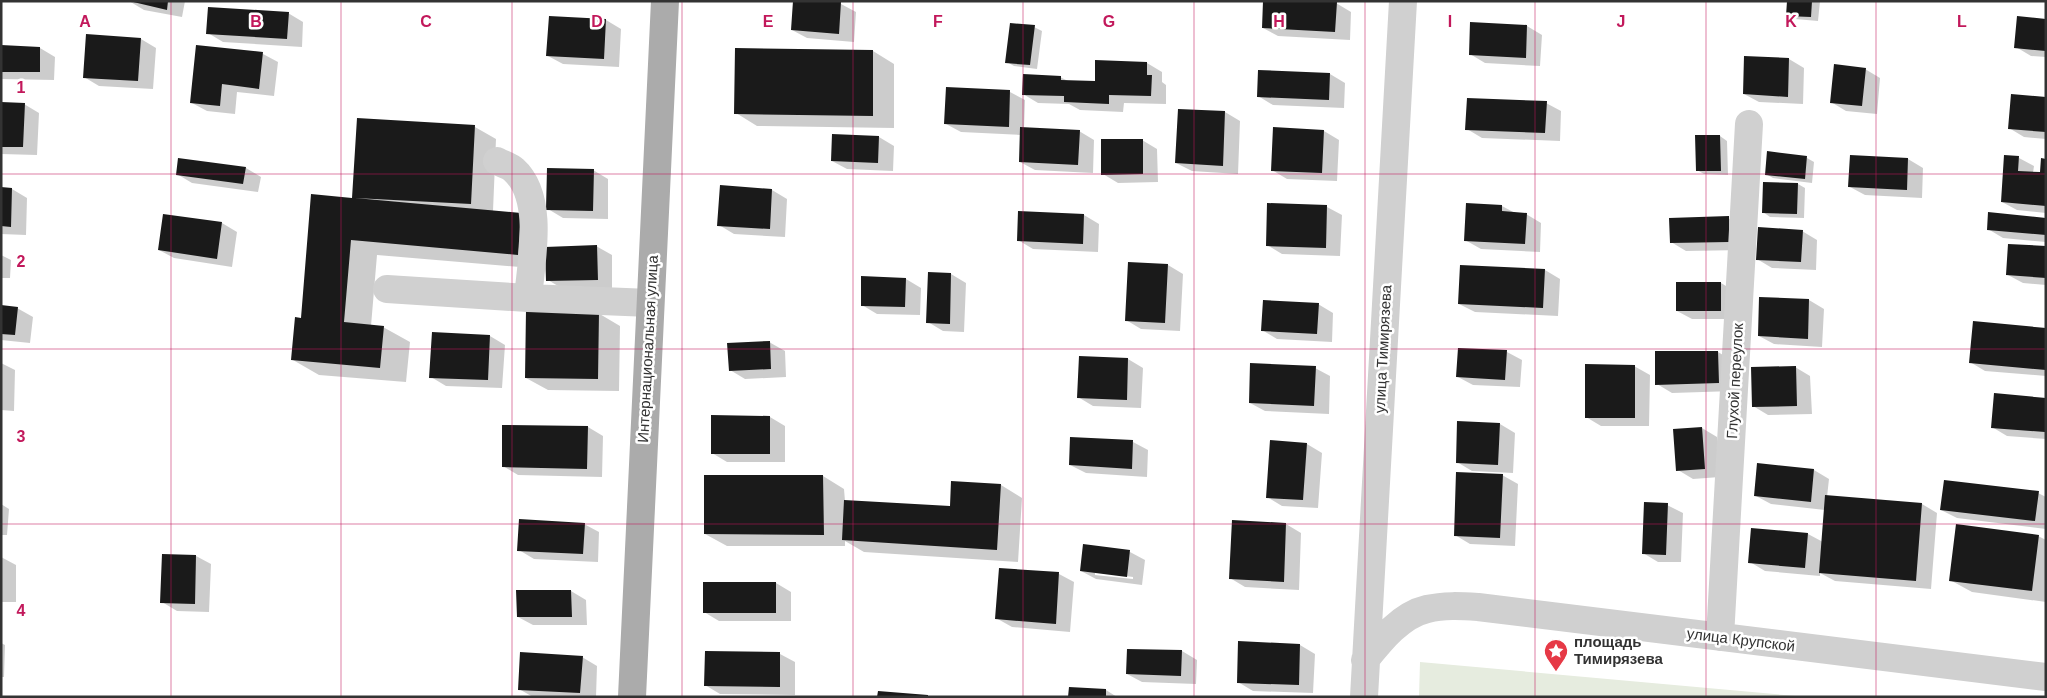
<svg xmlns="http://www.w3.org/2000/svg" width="2047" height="698" viewBox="0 0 2047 698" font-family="Helvetica,sans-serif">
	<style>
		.green { fill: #e6ecdf }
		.shadow { fill: #0003; fill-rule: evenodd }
		.building { fill: #1a1a1a }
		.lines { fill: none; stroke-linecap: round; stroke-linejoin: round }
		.minor { stroke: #d0d0d0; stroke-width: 28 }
		.major { stroke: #ababab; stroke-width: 28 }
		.grid { fill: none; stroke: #c2185b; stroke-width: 1; stroke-opacity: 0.55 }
		.labels { text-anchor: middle; stroke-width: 5; stroke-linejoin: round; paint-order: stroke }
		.street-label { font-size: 15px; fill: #333; stroke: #fff }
		.poi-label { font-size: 15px; font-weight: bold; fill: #333; stroke: #fff; text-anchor: start }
		.grid-label { font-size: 16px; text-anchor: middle; font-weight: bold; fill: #c2185b; stroke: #fff; stroke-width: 5; stroke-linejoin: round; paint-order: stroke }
	</style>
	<rect width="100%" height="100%" fill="#fff"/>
	<path class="green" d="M1420,662L1807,697H1419Z"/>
	<path class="shadow" d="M129,1H185L182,17L144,10Z
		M794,1L841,4L856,12L854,42L807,38L792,30Z
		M1264,1L1336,3L1351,12L1350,40L1278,36L1263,28Z
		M1789,1H1820L1818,21L1795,19L1787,15Z
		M288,13L303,22L302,47L223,42L208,33Z
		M606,20L621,29L619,67L563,64L548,56Z
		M2046,20V57L2031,56L2016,47Z
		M1527,26L1542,35L1540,66L1485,63L1470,54Z
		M1034,27L1042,31L1037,69L1014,66L1007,62Z
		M141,39L156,48L153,89L99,86L84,77Z
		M1,47L40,48L55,57L54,80L1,79Z
		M198,47L263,54L278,62L274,96L237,92L235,114L207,111L192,103Z
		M873,51L894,64V128L757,126L736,113Z
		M1746,57L1789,59L1804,68L1803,104L1759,102L1744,94Z
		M1147,63L1162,72V82L1166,85V104L1124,103L1123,112L1080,110L1069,104L1038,103L1023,94L1060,77L1068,81L1096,82Z
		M1865,69L1880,78L1877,114L1846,111L1831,102Z
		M1259,71L1330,74L1345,83L1344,108L1273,105L1258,96Z
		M1010,92L1025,100L1024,128L1079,131L1094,140L1093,173L1035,170L1020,162L1021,135L961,132L946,124Z
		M2046,98V139L2024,137L2009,128Z
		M1546,103L1561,111L1560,141L1482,138L1467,129Z
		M1,104H24L39,113L37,155L1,154Z
		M1179,110L1225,112L1240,121L1238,174L1192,171L1176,163Z
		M358,120L475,127L496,139L493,211L521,214L546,248L596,246L612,255V288L563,289L548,280L547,258L544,269L377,255L371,326L383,327L410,342L406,382L319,375L293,360L302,319L359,200L354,197Z
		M1324,131L1339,140L1337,181L1287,179L1272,170Z
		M1720,136L1727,141L1728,175L1704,174L1697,170Z
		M879,137L894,146L893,171L847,169L832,161Z
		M1142,140L1157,149L1158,182L1118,183L1103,174Z
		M1851,157L1908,159L1923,168L1922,198L1865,195L1850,187Z
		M1807,158L1814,162L1812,183L1773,178L1766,174Z
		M2019,158L2034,166L2033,173L2041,174L2046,160V213L2017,210L2002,202Z
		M246,168L261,177L258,192L192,183L177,174Z
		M593,170L608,179V219L563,218L548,209Z
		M1798,184L1805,188L1804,218L1770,217L1763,212Z
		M1,189H12L27,198L26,235L1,234Z
		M772,190L787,199L785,237L734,234L719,225Z
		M1269,204L1327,207L1342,215L1340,256L1282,254L1267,245Z
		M1502,206L1515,213L1526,214L1541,223L1540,252L1481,249L1465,240Z
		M1084,215L1099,224L1098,252L1033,249L1018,240Z
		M1728,218L1743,226L1744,250L1686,251L1671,242Z
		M2046,219V242L2003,238L1988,229Z
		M222,223L237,232L232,267L174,258L159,250Z
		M1802,231L1817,240L1816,270L1772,268L1757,259Z
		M2046,248V285L2023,283L2008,275Z
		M1,255L11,260L10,278H1Z
		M1168,265L1183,274L1180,331L1141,329L1126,320Z
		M1545,270L1560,279L1558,316L1475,312L1459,304Z
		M951,274L966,283L964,332L943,331L928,322Z
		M906,279L921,288L920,315L877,314L862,305Z
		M1721,283L1736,292V319H1692L1677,311Z
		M1760,298L1809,300L1824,309L1822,347L1774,344L1759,336Z
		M1318,304L1333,313L1332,342L1277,339L1262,330Z
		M1,307L17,308L33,317L30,343L1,340Z
		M598,313L620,326L619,391L548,390L526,378Z
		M2046,329V376L1985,371L1970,362Z
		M490,336L505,345L502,388L446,386L431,377Z
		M769,342L785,351L786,377L745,379L730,370Z
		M1507,352L1522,360L1520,387L1473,385L1458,377Z
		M1718,352L1733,361L1734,391L1672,393L1657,384Z
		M1128,359L1143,368L1141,408L1093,406L1078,397Z
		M1,363L15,370L14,411L1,410Z
		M1634,366L1650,375L1649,426H1601L1586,417Z
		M1795,367L1810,376L1812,414L1768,415L1753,406Z
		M1315,368L1330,376L1329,414L1265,411L1250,403Z
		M2046,399V439L2007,436L1992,427Z
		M770,417L785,426V462H727L712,453Z
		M1500,424L1515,433L1513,473L1472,471L1457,462Z
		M588,427L603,436L602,477L518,475L503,466Z
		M1702,428L1717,437L1720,477L1693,479L1678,470Z
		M1133,442L1148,450L1147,477L1086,473L1070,465Z
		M1307,444L1322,453L1318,508L1282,506L1267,497Z
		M1758,465L1814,470L1829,479L1827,497L1922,504L1937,513L1931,589L1835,581L1820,573V576L1765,571L1750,562L1753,529L1808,534L1823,542L1825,510L1771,504L1756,496Z
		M1502,475L1518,484L1515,546L1470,544L1455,535Z
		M823,476L844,489L845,501L951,507L1001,485L1022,498L1018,562L864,552L845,541V546H727L705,534Z
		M2038,493L2046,497V529L1957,518L1941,510Z
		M1,504L9,509L7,535H1Z
		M1667,505L1683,513L1681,562H1658L1643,553Z
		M1233,521L1286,524L1301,533L1299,590L1245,587L1230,578Z
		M584,524L599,532L598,562L534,559L519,550Z
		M2038,536L2046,540V602L1972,592L1950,580Z
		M1130,552L1145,560L1142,585L1096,579L1081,571ZM1095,572L1133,577V579L1095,575Z
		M196,556L211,564L209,612L177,611L162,602Z
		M1,557L16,565V602H1Z
		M1000,569L1059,574L1074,582L1070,632L1012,627L996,618Z
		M704,583H776L791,592V621H719L704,612Z
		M517,591H571L586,600L587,625H533L518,617Z
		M1,643L5,645L4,677H1Z
		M1300,645L1315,654L1313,693L1253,691L1238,682Z
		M1128,650L1182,651L1197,660L1196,684L1142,682L1127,674Z
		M780,654L795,662V695L720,694L705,685Z
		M582,657L597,666L596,697H533L519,689Z
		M1106,690L1117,697H1070Z"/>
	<path class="building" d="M129,1H168L167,10Z
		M793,1L841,2L839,34L791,30Z
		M1263,1L1337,2L1335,32L1262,28Z
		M1787,1H1812L1811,17L1786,16Z
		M208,7L289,12L287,39L206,34Z
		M549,16L606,19L604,59L546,56Z
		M2017,16L2046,19V51L2014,48Z
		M1470,22L1527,25L1526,58L1469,55Z
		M1010,23L1035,25L1030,65L1005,63Z
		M86,34L141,38L138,81L83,78Z
		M1,45L40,47V72H1Z
		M196,45L263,52L259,89L222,84L220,106L190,103Z
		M735,48L873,50V116L734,114Z
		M1744,56L1789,58L1788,97L1743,94Z
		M1095,60L1147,62V75H1152L1151,96L1109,95V104L1064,102V96L1022,95L1023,74L1061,76V80L1095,81Z
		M1834,64L1866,68L1862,106L1830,103Z
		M1258,70L1330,73L1329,100L1257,97Z
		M946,87L1010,90L1009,127L944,124Z
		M2011,94L2046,97V132L2008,129Z
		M1467,98L1547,101L1545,133L1465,130Z
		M1,102L25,103L23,147H1Z
		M1178,109L1225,111L1223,166L1175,163Z
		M357,118L475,125L471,204L355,198L521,213L518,255L351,240L344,322L384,326L380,368L291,360L295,317L301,318L311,194L352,198Z
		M1020,127L1080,130L1078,165L1019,162Z
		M1273,127L1324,130L1322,173L1271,171Z
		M832,134L879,136L878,163L831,161Z
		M1695,135H1720L1721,171H1696Z
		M1101,139H1143V174L1101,175Z
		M1767,151L1807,156L1805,179L1765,175Z
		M1850,155L1908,158L1907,190L1848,187Z
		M2004,155L2019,156L2018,171L2040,172L2041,158L2046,159V206L2001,202Z
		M178,158L246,167L243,184L176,175Z
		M547,168L594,169L593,211L546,210Z
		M1763,182L1798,183L1797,214L1762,213Z
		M720,185L772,189L770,229L717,226Z
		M1,187L12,188L11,227L1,226Z
		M1267,203L1327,205L1326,248L1266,246Z
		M1466,203L1502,205V211L1527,213L1525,244L1464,241Z
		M1018,211L1084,214L1083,244L1017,241Z
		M1988,212L2046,218V235L1987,230Z
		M163,214L222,222L217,259L158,250Z
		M1729,216V242L1670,243L1669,218Z
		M1758,227L1803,230L1801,262L1756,260Z
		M2008,244L2046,246V278L2006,275Z
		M597,245L598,280L546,281L545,247Z
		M1128,262L1168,264L1165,323L1125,321Z
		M1460,265L1545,269L1543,308L1458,304Z
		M928,272L951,273L950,324L926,323Z
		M861,276L906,278L905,307L861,306Z
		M1676,282H1721V311H1676Z
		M1759,297L1809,299L1808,339L1758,336Z
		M1263,300L1319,303L1317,334L1261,331Z
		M1,305L18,307L15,335L1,334Z
		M526,310L599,312L598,379L525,378Z
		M1973,321L2046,328V370L1969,363Z
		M432,332L490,335L488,380L429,378Z
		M770,341L771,369L729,371L727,343Z
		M1458,348L1507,350L1505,380L1456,377Z
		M1655,351H1718L1719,383L1655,385Z
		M1079,356L1128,358L1127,400L1077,398Z
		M1250,363L1316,366L1314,406L1249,403Z
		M1585,364L1635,365V418H1585Z
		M1796,366L1797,406L1752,407L1751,367Z
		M1994,393L2046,398L2045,432L1991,428Z
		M711,415L770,416V454H711Z
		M1457,421L1500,423L1498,465L1456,463Z
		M502,425L588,426L587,469L502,467Z
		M1702,427L1705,469L1676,471L1673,429Z
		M1070,437L1133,440L1132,469L1069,465Z
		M1270,440L1307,443L1303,500L1266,498Z
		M1757,463L1814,469L1811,502L1754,496Z
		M1456,472L1503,474L1500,538L1454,536Z
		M704,475H823L824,535L704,534Z
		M1944,480L2039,491L2035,521L1940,510Z
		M951,481L1001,484L997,550L842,540L844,500L950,506Z
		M1825,495L1922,503L1916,581L1819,573Z
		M1644,502L1668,503L1666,555L1642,554Z
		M519,519L585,523L583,554L517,551Z
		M1232,520L1286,523L1284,582L1229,579Z
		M1956,524L2039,535L2032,591L1949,581Z
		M1751,528L1808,533L1805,568L1748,563Z
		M1083,544L1130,550L1127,577L1080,571Z
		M162,554L196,555L195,604L160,603Z
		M999,568L1059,572L1056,624L995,619Z
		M703,582H776V613H703Z
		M516,590H571L572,617H517Z
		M1238,641L1300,644L1299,685L1237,683Z
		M1127,649L1182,650L1181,676L1126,674Z
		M705,651L780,652V687L704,686Z
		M520,652L583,656L580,693L518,690Z
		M1069,687L1106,689V697H1068Z
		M878,691L928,695V697H877Z"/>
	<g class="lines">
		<path class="minor" d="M497,161C502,164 510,166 514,170C545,198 531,262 528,298
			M387,289L528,298L650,303
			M1720,637L1749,124
			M1365,660C1381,640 1401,615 1427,609C1444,605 1461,606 1478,607L2046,677
			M1364,697L1403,1"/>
		<path class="major" d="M632,697L665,1"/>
	</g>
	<path class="grid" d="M171,1V697M341,1V697M512,1V697M682,1V697M853,1V697M1023,1V697M1194,1V697M1365,1V697M1535,1V697M1706,1V697M1876,1V697M1,174H2046M1,349H2046M1,524H2046"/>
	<defs>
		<g id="sight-pin" transform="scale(1.25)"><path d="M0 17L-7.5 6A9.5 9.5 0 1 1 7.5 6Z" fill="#e63946" stroke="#fff"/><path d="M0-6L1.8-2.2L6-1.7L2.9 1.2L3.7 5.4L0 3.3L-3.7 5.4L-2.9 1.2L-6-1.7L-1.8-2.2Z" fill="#fff"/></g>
	</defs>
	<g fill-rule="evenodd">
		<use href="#sight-pin" x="1556" y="651"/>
	</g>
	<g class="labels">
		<g class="street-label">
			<text transform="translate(648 349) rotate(-87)" y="5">Интернациональная улица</text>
			<text transform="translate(1383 349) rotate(-87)" y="5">улица Тимирязева</text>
			<text transform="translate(1735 381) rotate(-87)" y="5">Глухой переулок</text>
			<text transform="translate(1741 640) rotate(7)" y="5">улица Крупской</text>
		</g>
		<g class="poi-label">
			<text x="1574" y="647">площадь<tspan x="1574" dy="17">Тимирязева</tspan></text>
		</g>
	</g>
	<g class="grid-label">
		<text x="85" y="27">A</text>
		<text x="256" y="27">B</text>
		<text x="426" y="27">C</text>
		<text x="597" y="27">D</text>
		<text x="768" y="27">E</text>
		<text x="938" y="27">F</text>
		<text x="1109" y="27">G</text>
		<text x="1279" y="27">H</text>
		<text x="1450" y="27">I</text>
		<text x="1621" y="27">J</text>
		<text x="1791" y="27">K</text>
		<text x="1962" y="27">L</text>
		<text x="21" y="93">1</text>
		<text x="21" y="267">2</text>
		<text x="21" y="442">3</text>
		<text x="21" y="616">4</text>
	</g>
	<rect width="2047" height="698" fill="none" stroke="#333333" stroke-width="5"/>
</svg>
